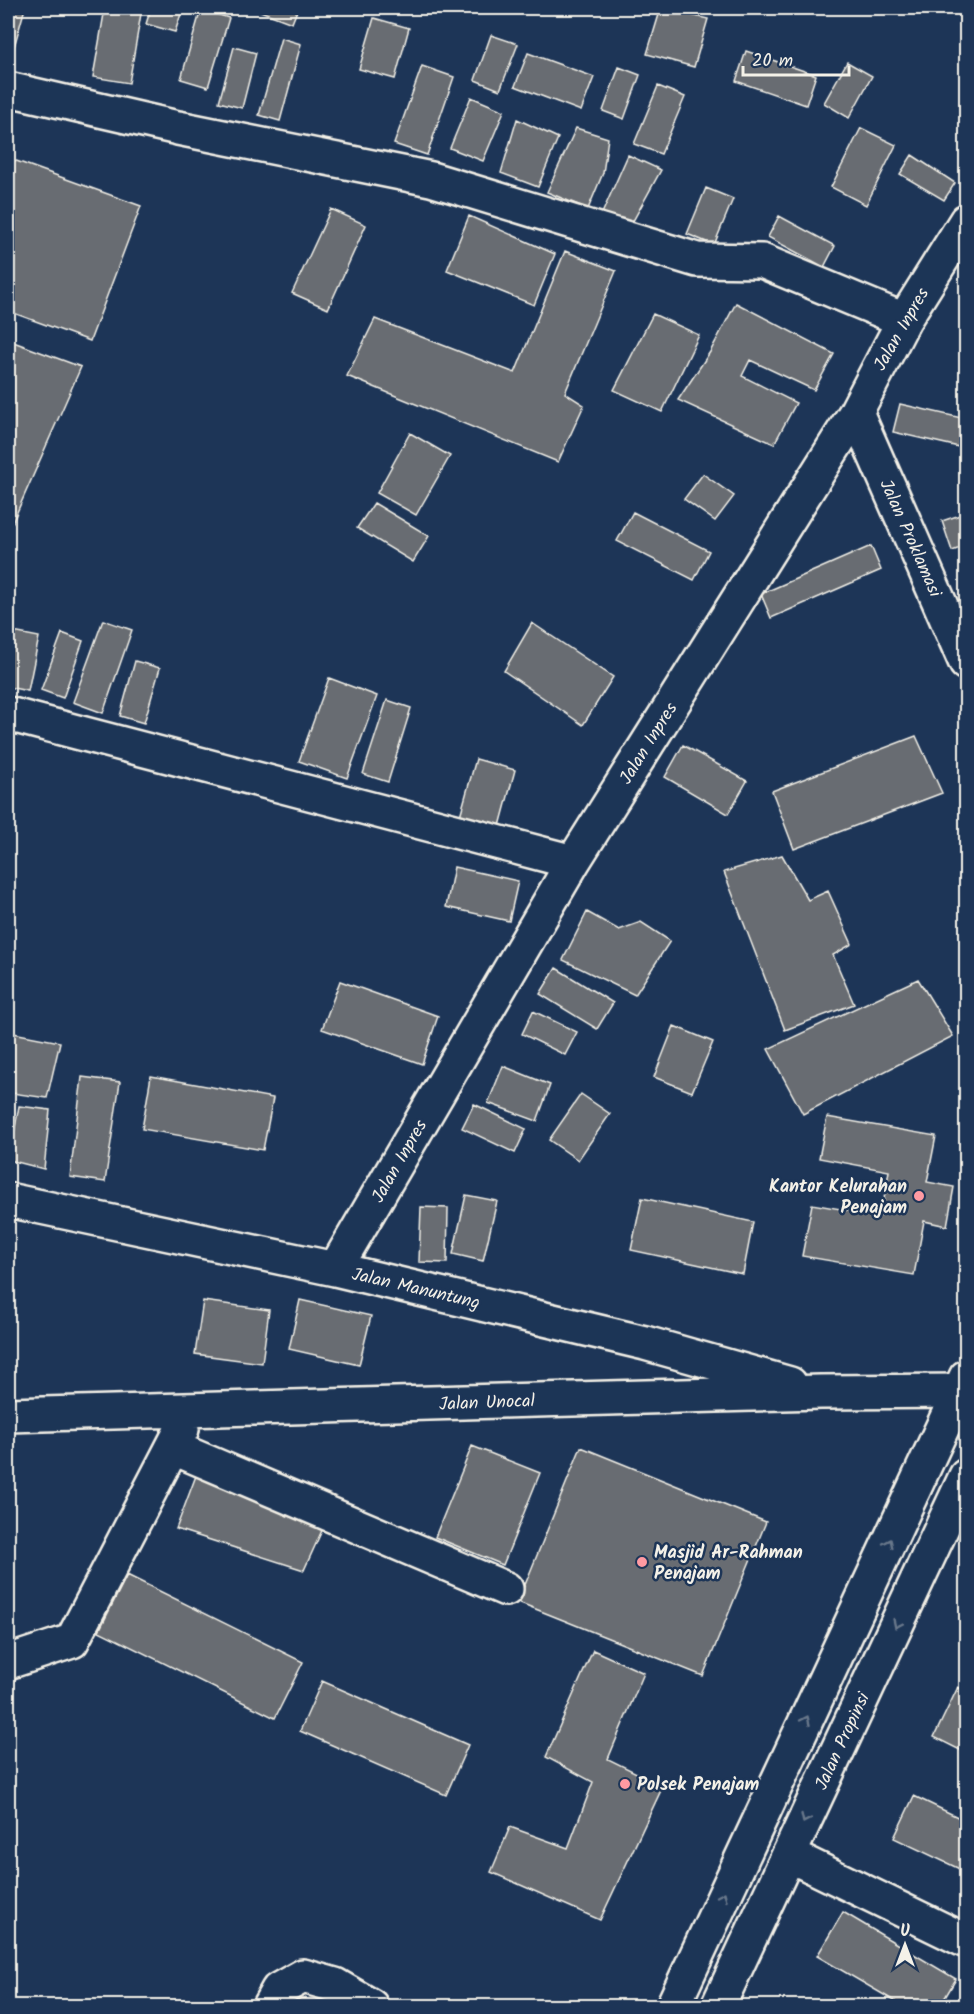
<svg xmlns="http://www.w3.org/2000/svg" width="974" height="2014" viewBox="0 0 974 2014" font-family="Kalam,sans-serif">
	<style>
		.building { fill: #676c72; stroke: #f4f1e8; stroke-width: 1.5 }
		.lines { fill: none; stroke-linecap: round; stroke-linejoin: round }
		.minor-casing { stroke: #f4f1e8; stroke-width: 38 }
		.highway-casing { stroke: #f4f1e8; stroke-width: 38 }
		.minor { stroke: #1d3557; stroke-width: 33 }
		.highway { stroke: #1d3557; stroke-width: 33 }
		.oneway { stroke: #68778a }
		.poi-dot { fill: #ff9aa2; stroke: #1d3557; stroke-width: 2 }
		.labels { text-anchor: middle; stroke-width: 5; stroke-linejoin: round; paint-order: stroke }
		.street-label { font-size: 18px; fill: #f4f1e8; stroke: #1d3557 }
		.poi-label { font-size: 18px; font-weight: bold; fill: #f4f1e8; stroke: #1d3557; text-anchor: start }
	</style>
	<rect width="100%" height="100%" fill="#1d3557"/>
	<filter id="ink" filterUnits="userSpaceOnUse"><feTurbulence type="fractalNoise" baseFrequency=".0167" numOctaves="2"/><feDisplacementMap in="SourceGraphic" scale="12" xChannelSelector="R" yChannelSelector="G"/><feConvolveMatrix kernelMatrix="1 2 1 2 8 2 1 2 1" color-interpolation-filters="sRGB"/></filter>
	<g filter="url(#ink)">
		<path class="building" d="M8,8H25L12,54L8,52Z
			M105,8H142L129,83L93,77Z
			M151,8H183L175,32L146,24Z
			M262,8H298L292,23L260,11Z
			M661,8L708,19L694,67L647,54Z
			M201,9L229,18L208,87L181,79Z
			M374,18L409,28L395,79L359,69Z
			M491,35L518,44L500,90L475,80Z
			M281,38L301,44L280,121L259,115Z
			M234,47L256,53L242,108L219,102Z
			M746,51L816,75L806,105L736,81Z
			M528,53L594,77L581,111L515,86Z
			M847,62L872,76L849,118L824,103Z
			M422,66L454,77L427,155L394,144Z
			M619,67L640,75L624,119L603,111Z
			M658,86L685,97L661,154L634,144Z
			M471,97L504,111L483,161L450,148Z
			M517,119L558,138L538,187L501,173Z
			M576,128L608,138L603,173L588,209L547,192Z
			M861,128L896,145L866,205L831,187Z
			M628,155L661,170L628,230L600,218Z
			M912,155L955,183L944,200L900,174Z
			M8,158L141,206L90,341L8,311Z
			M706,188L733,199L714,245L687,234Z
			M331,209L366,225L328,309L292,293Z
			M469,216L555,254L534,305L447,270Z
			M779,216L835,246L824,267L768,237Z
			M565,251L616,271L565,393L584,405L558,462L347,376L375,319L515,373Z
			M736,303L834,354L814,390L750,360L742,376L796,403L774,444L678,400L710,352Z
			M653,314L699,335L662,412L614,390Z
			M8,340L81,367L10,528L8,527Z
			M900,404L966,419L959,447L893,432Z
			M410,433L450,456L416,515L377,493Z
			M703,474L734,496L715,521L684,499Z
			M374,503L429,536L413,562L357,528Z
			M633,512L709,551L694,580L617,541Z
			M966,513V546L952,551L942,521Z
			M871,546L881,570L771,618L761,594Z
			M103,620L132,630L103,713L73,702Z
			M532,623L613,677L583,725L504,671Z
			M8,631L39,637L28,691L8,687Z
			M62,633L83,641L63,698L41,690Z
			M135,661L160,668L144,723L120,716Z
			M329,678L377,696L347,778L299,761Z
			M387,700L411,708L388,782L363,774Z
			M916,736L942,793L794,849L772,791Z
			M683,745L747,781L728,814L665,777Z
			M476,759L515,770L500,826L460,816Z
			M782,855L808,900L828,891L852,944L833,955L854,1004L785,1030L724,872Z
			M454,867L518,881L509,921L446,907Z
			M587,912L619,930L641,922L670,941L635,995L563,960Z
			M556,968L613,1003L597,1029L540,994Z
			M918,979L953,1036L803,1114L768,1049Z
			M340,981L438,1016L422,1064L322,1029Z
			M533,1011L577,1032L565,1055L522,1034Z
			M674,1026L713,1042L692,1092L654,1077Z
			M8,1032L60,1042L47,1098L12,1093L8,1112Z
			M503,1066L550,1085L537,1121L488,1103Z
			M151,1076L273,1098L263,1150L142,1129Z
			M82,1077L120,1082L105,1182L70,1177Z
			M581,1094L610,1114L578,1160L549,1140Z
			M474,1104L526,1129L515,1153L462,1128Z
			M19,1106L50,1110L44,1169L9,1160Z
			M827,1117L936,1136L927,1182L954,1187L947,1226L924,1221L914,1275L802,1256L812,1204L881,1216L889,1171L819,1158Z
			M466,1195L497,1201L483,1261L453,1254Z
			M642,1198L753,1222L743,1274L631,1250Z
			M421,1207L448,1208L447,1263L419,1262Z
			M300,1300L371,1316L359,1365L289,1349Z
			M203,1301L269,1310L262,1363L195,1354Z
			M472,1446L540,1473L503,1565L435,1537Z
			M581,1447L766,1522L703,1676L518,1602Z
			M197,1473L324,1526L304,1570L176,1529Z
			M127,1575L303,1662L275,1718L99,1631Z
			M593,1650L644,1673L608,1759L663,1786L600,1920L491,1872L510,1827L568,1848L593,1782L546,1757Z
			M322,1681L468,1745L446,1795L300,1731Z
			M958,1687L966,1691V1753L934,1737Z
			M914,1796L966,1821V1872L894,1838Z
			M843,1912L956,1979L940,2006H903L817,1956Z"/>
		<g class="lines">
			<g class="minor-casing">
				<path id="minor" d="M8,89L178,128L431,179L697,260L762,261L904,320
					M856,412L966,663
					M8,714L573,862
					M8,1200L335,1269L645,1343L790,1384
					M335,1269L573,862L856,412L904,320L966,221
					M8,1415L821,1392L966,1391
					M174,1448L506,1589
					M8,1662L72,1641L182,1429
					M789,1855L966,1941
					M269,2006L278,1990L303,1976L335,1985L371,2006"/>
			</g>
			<g class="highway-casing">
				<path id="highway" d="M673,2006L966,1377
					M718,2006L966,1476"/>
			</g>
			<use href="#minor" class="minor"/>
			<use href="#highway" class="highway"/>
		</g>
		<defs><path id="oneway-chevron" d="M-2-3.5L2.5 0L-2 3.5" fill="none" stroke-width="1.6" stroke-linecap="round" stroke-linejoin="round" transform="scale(1.5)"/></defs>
		<g class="oneway">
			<use href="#oneway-chevron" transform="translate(889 1543) rotate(-65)"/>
			<use href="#oneway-chevron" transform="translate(897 1624) rotate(115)"/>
			<use href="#oneway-chevron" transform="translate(806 1720) rotate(-65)"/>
			<use href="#oneway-chevron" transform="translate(805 1819) rotate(115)"/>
			<use href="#oneway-chevron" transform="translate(723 1896) rotate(-65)"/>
		</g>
	</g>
	<g class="poi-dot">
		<circle cx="919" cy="1196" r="6"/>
		<circle cx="642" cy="1562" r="6"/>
		<circle cx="625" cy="1784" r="6"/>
	</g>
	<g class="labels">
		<g class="street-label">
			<text transform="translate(901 329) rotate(-60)" y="6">Jalan Inpres</text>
			<text transform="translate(911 538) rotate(66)" y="6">Jalan Proklamasi</text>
			<text transform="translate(648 743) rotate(-58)" y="6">Jalan Inpres</text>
			<text transform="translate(399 1161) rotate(-60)" y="6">Jalan Inpres</text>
			<text transform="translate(416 1288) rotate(13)" y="6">Jalan Manuntung</text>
			<text transform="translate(487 1402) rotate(-2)" y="6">Jalan Unocal</text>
			<text transform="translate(842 1741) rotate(-65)" y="6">Jalan Propinsi</text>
		</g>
		<g class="poi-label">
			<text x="907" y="1192" text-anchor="end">Kantor Kelurahan<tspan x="907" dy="21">Penajam</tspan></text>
			<text x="654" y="1558">Masjid Ar-Rahman<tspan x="654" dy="21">Penajam</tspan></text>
			<text x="637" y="1790">Polsek Penajam</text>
		</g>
	</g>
	<rect width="974" height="2014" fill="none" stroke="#1d3557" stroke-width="30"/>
	<rect x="15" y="15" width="944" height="1984" fill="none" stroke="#f4f1e8" stroke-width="2" filter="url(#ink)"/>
	<g transform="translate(905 1945)" stroke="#1d3557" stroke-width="4.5" paint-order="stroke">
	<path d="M0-4.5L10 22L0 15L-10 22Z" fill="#f4f1e8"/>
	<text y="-9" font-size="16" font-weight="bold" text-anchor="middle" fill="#f4f1e8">U</text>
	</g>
	<path d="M743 66v9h106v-9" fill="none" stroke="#f4f1e8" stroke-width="3"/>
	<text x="752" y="66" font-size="18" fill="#f4f1e8" stroke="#1d3557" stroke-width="4.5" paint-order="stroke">20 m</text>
</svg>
